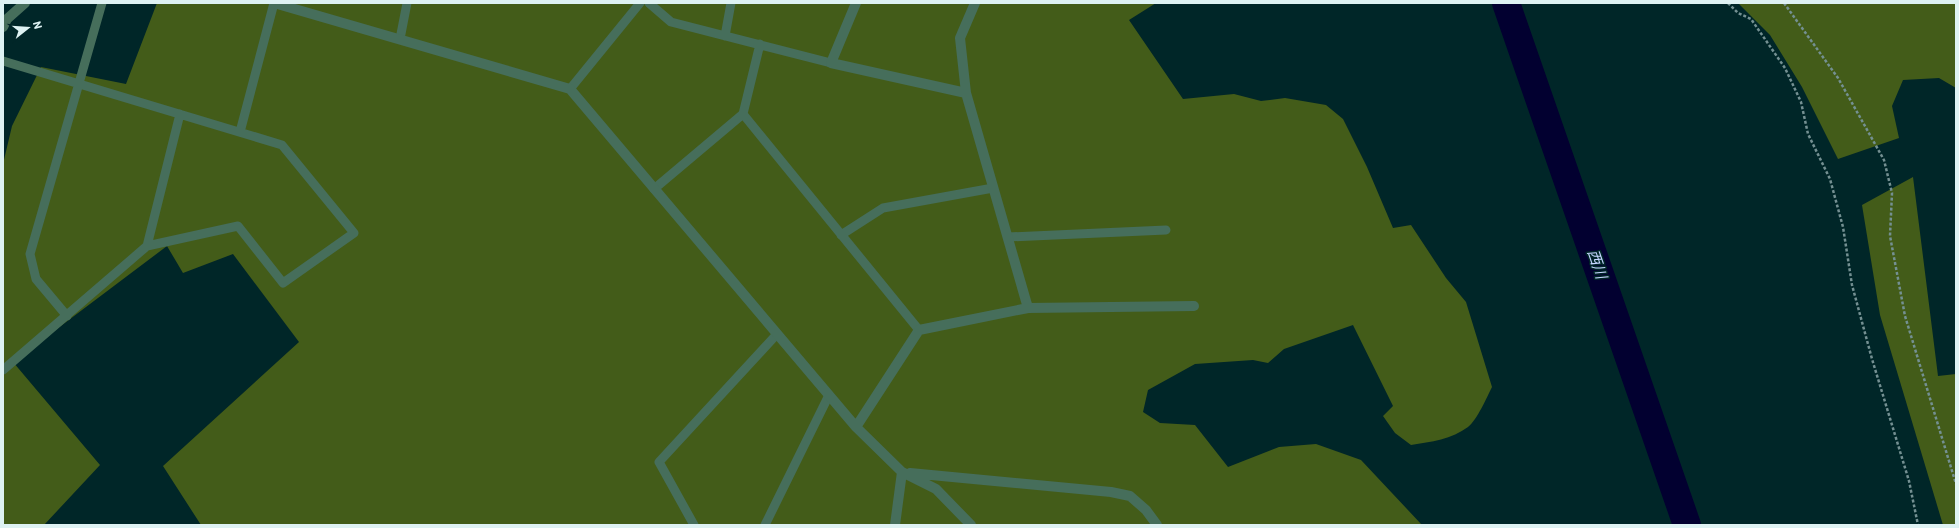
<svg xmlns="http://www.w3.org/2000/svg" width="1959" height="528" viewBox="0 0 1959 528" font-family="Barlow,'Noto Sans JP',sans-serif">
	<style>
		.forest { fill: #435c19 }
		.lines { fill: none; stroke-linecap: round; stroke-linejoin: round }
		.river { stroke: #020030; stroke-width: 28 }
		.path { stroke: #749092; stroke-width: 2.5; stroke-dasharray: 3 2; stroke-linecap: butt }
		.lane { stroke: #466e5b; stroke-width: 9 }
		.street { stroke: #466e5b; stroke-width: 10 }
		.labels { text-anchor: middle; stroke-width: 3; stroke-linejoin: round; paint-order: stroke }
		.water-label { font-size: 15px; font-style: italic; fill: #c4d5ff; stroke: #002628 }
	</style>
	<rect width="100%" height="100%" fill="#002628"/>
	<path class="forest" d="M157,3H1156L1129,20L1183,99L1234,94L1261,101L1285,98L1326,105L1343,119L1367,167L1393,228L1411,225L1446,278L1466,302L1492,387C1487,397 1477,420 1468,427C1452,439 1431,442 1411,445L1395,433L1383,416L1393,406L1353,325L1284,349L1268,363L1253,360L1195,364L1148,390L1143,412L1160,423L1195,425L1228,467L1279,447L1316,444L1361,460L1422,525H201L163,466L299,342L233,254L183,273L167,246L13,362L100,465L44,525H3V164L12,126L41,67L126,84Z
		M1738,3H1956V88L1939,78L1903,80L1892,106L1899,138L1838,159L1802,87L1770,35Z
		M1913,177L1938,376L1956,374V525H1943L1880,315L1862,205Z"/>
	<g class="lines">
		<path class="river" d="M1506,3L1687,525"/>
		<path class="path" d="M1728,3L1738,13L1751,19L1785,68L1801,102L1808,134L1830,179L1843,227L1852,285L1872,359L1909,481L1918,525
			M1784,3L1838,78L1884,160L1892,193L1890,236L1905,316L1956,484"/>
		<path class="lane" d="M649,3L671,22L831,63
			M725,36L731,3
			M400,39L407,3
			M3,61L282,145L354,233L283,283L238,226L147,246L3,370
			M570,89L640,3
			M743,114L919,330
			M240,132L274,3
			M654,189L743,114L760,44
			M841,235L883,208L993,188
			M1008,237L1166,230
			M147,246L180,114
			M67,316L36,279L30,254L102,3
			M694,525L659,462L777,334
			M765,525L829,395"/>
		<path class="street" d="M274,3L570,89L856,427L902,472L936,489L971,525
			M856,3L831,63L966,93
			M975,3L960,38L966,93L1028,308
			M3,27L7,19L25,3
			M856,427L919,330L1028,308L1194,306
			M910,473L1111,492L1130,496L1146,510L1157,525
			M895,525L902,472"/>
	</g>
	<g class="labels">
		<g class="water-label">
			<text transform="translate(1597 264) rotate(71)" y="5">西川</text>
		</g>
	</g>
	<rect width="1959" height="528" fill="none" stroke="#def2f3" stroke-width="8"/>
	<g transform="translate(28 28) rotate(73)" stroke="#002628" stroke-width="3" paint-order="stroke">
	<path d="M0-3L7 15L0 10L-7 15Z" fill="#def2f3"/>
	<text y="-6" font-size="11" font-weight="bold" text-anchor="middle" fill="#def2f3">N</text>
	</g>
</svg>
